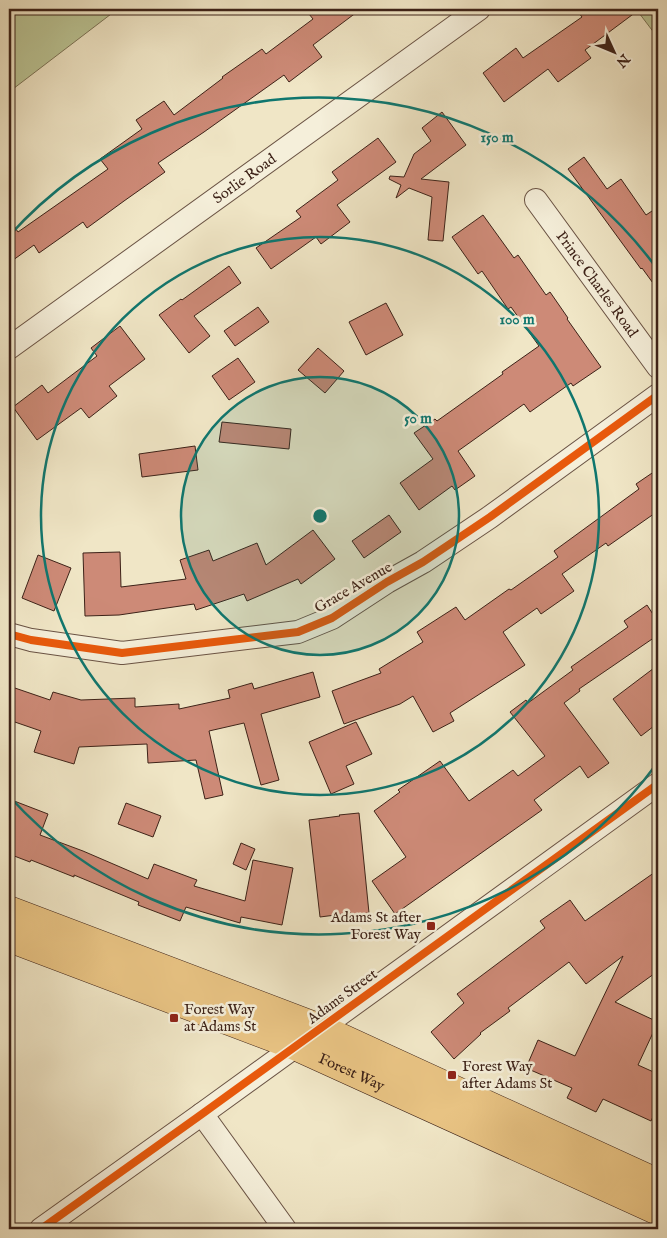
<svg xmlns="http://www.w3.org/2000/svg" width="667" height="1238" viewBox="0 0 667 1238" font-family="'IM FELL English',serif">
	<style>
		.green { fill: #bbc494; stroke: #7c7356 }
		.building { fill: #cd8a77; stroke: #3d2218 }
		.lines { fill: none; stroke-linecap: round; stroke-linejoin: round }
		.minor-casing { stroke: #6a5344; stroke-width: 24 }
		.major-casing { stroke: #3d2218; stroke-width: 29 }
		.minor { stroke: #f5efda; stroke-width: 22 }
		.major { stroke: #e8c383; stroke-width: 28 }
		.cycleway-casing { stroke: #f5efda; stroke-width: 11 }
		.cycleway { stroke: #e8590c; stroke-width: 8 }
		.ring { fill: none; stroke: #0f766e; stroke-width: 2.5 }
		.poi-dot { fill: #8f2418; stroke: #f5efda; stroke-width: 2 }
		.labels { text-anchor: middle; stroke-width: 5; stroke-linejoin: round; paint-order: stroke }
		.street-label { font-size: 15px; fill: #3d2218; stroke: #f5efda }
		.poi-label { font-size: 15px; fill: #3d2218; stroke: #f5efda; text-anchor: start }
		.centre { fill: #0f766e; stroke: #f5efda; stroke-width: 2.5 }
		.ring-label { font-size: 15px; text-anchor: middle; font-weight: bold; fill: #0f766e; stroke: #f5efda; stroke-width: 5; stroke-linejoin: round; paint-order: stroke }
	</style>
	<rect width="100%" height="100%" fill="#f0e6c6"/>
	<filter id="stains"><feTurbulence type="fractalNoise" baseFrequency=".004" numOctaves="4"/><feColorMatrix values="0 0 0 0 .2 0 0 0 0 .09 0 0 0 0 .02 0 0 0 .5 -.17"/></filter>
	<radialGradient id="worn" r=".72"><stop offset=".6" stop-color="#630" stop-opacity="0"/><stop offset="1" stop-color="#630" stop-opacity=".3"/></radialGradient>
	<path class="green" d="M9,9H138L115,11L9,92Z
		M636,9H649L658,21V38Z"/>
	<path class="building" d="M305,9H361L313,45L322,57L289,82L284,75L204,132L158,163L165,172L124,201L87,228L83,222L39,253L34,245L9,263V219L18,232L108,169L100,159L142,129L136,120L164,101L174,115L223,78L222,77L262,49L266,54L313,19Z
		M576,9H640L585,50L591,58L558,82L548,69L504,102L483,73L516,48L523,58L582,17Z
		M442,112L466,145L421,179L449,182L443,241L428,240L432,197L409,188L396,198L401,185L389,179L390,176L404,177L414,154L431,141L422,128Z
		M378,138L396,162L337,205L350,222L321,244L316,237L271,269L256,248L301,217L296,211L338,180L332,172Z
		M584,157L607,189L621,179L646,215L658,207V290L642,268L641,269L568,169Z
		M483,215L514,258L518,255L546,295L550,292L568,318L567,319L601,367L573,386L571,383L530,412L524,404L458,451L475,476L455,490L452,486L419,510L400,483L433,459L414,433L435,419L437,421L503,374L502,372L539,346L511,307L508,309L482,271L478,274L452,237Z
		M229,266L241,283L194,316L210,336L189,353L159,315L181,299L182,300Z
		M386,303L403,335L366,355L349,322Z
		M258,307L269,322L235,346L224,331Z
		M120,326L145,359L109,386L117,396L89,418L81,408L37,440L13,407L42,385L48,393L97,356L91,348Z
		M318,348L344,371L325,393L298,370Z
		M238,358L255,382L229,400L212,376Z
		M222,422L291,429L289,449L219,442Z
		M195,446L198,470L142,477L139,454Z
		M658,469V511L608,546L606,543L562,574L574,591L541,614L537,608L503,632L525,665L450,713L454,721L433,732L413,696L400,704L344,724L332,691L381,673L379,669L423,642L417,632L456,607L465,620L509,589L511,590L558,557L554,551L639,489L636,484Z
		M389,515L401,532L364,558L352,541Z
		M313,530L335,559L301,584L298,579L247,601L244,594L196,610L194,604L119,615L85,616L83,553L120,552L121,587L186,579L180,560L209,550L213,561L257,543L266,565Z
		M38,555L71,568L54,611L22,598Z
		M647,605L658,622V635L579,689L580,691L564,703L609,763L588,778L580,766L534,800L542,810L395,914L372,881L406,857L374,811L400,792L398,790L440,761L469,801L513,770L518,776L545,756L510,712L526,700L528,703L573,670L571,667L628,627L624,621Z
		M658,665V723L641,736L613,699Z
		M313,672L320,697L261,714L279,780L261,785L244,723L209,731L223,795L205,799L196,760L148,763L147,744L79,747L74,764L34,752L41,731L9,720V686L50,700L53,692L81,700L135,698V707L179,704V709L230,698L228,690L252,683L254,689Z
		M356,722L372,754L346,766L354,784L331,794L309,742Z
		M9,799L48,814L40,835L83,851L148,879L154,864L197,880L194,886L245,901L253,860L293,868L282,925L241,917L240,923L186,907L180,921L138,905L139,902L74,875V877L31,860L30,862L9,854Z
		M126,803L161,816L153,837L118,824Z
		M359,813L369,913L351,915V913L320,917L309,820L340,816L339,815Z
		M241,843L255,849L246,870L233,864Z
		M658,870V971L615,1002L658,1022L638,1065L658,1074V1106L651,1121L603,1099L596,1112L567,1098L572,1088L526,1068L538,1040L575,1056L623,956L586,984L569,962L508,1008L510,1011L480,1033L481,1034L454,1059L431,1032L464,1003L457,994L545,928L540,921L570,900L585,921Z"/>
	<g class="lines">
		<g class="minor-casing">
			<g id="minor">
				<path id="s1" d="M536,200L658,367"/>
				<path id="s2" d="M9,348L479,9"/>
				<path d="M9,634L31,640L122,653L298,632L332,618L387,582L423,562L490,517L658,395"/>
				<path d="M202,1114L285,1229"/>
				<path d="M41,1229L202,1114L658,784"/>
			</g>
		</g>
		<g class="major-casing">
			<g id="major">
				<path d="M9,910L320,1028L658,1183"/>
				<path id="s3" d="M9,938L295,1046L658,1211"/>
			</g>
		</g>
		<use href="#minor" class="minor"/>
		<use href="#major" class="major"/>
		<g class="cycleway-casing">
			<path id="cycleway" d="M9,634L31,640L122,653L298,632L332,618L387,582L423,562L490,517L658,395
				M41,1229L202,1114L658,784"/>
		</g>
		<use href="#cycleway" class="cycleway"/>
	</g>
	<circle cx="320" cy="516" r="139" fill="#0f766e" fill-opacity=".12"/>
	<g class="ring">
		<circle cx="320" cy="516" r="139"/>
		<circle cx="320" cy="516" r="279"/>
		<path d="M658 762A418 418 0 0 1 9 796M9 236A418 418 0 0 1 658 270"/>
	</g>
	<g class="poi-dot">
		<rect x="426" y="921" width="10" height="10" rx="2.5"/>
		<rect x="169" y="1013" width="10" height="10" rx="2.5"/>
		<rect x="447" y="1070" width="10" height="10" rx="2.5"/>
	</g>
	<g class="labels">
		<g class="street-label">
			<text dy="5" stroke="none"><textPath href="#s2" startOffset="290">Sorlie Road</textPath></text>
			<text dy="5" stroke="none"><textPath href="#s1" startOffset="104">Prince Charles Road</textPath></text>
			<text transform="translate(353 587) rotate(-30)" y="5">Grace Avenue</text>
			<text transform="translate(342 996) rotate(-36)" y="5">Adams Street</text>
			<text dy="5" stroke="none"><textPath href="#s3" startOffset="368">Forest Way</textPath></text>
		</g>
		<g class="poi-label">
			<text x="421" y="922" text-anchor="end">Adams St after<tspan x="421" dy="17">Forest Way</tspan></text>
			<text x="184" y="1014">Forest Way<tspan x="184" dy="17">at Adams St</tspan></text>
			<text x="462" y="1071">Forest Way<tspan x="462" dy="17">after Adams St</tspan></text>
		</g>
	</g>
	<circle cx="320" cy="516" r="8" class="centre"/>
	<g class="ring-label">
		<text x="497" y="142">150 m</text>
		<text x="517" y="324">100 m</text>
		<text x="418" y="423">50 m</text>
	</g>
	<rect width="667" height="1238" fill="none" stroke="#f0e6c6" stroke-width="30"/>
	<rect x="10" y="10" width="647" height="1218" fill="none" stroke="#3d2218" stroke-width="2.5"/>
	<rect x="15" y="15" width="637" height="1208" fill="none" stroke="#3d2218"/>
	<g transform="translate(614 52) rotate(134)" stroke="#f5efda" stroke-width="4" paint-order="stroke">
	<path d="M0-4L9 19L0 12L-9 19Z" fill="#3d2218"/>
	<text y="-8" font-size="14" font-weight="bold" text-anchor="middle" fill="#3d2218">N</text>
	</g>
	<rect width="100%" height="100%" filter="url(#stains)"/>
	<rect width="100%" height="100%" fill="url(#worn)"/>
</svg>
